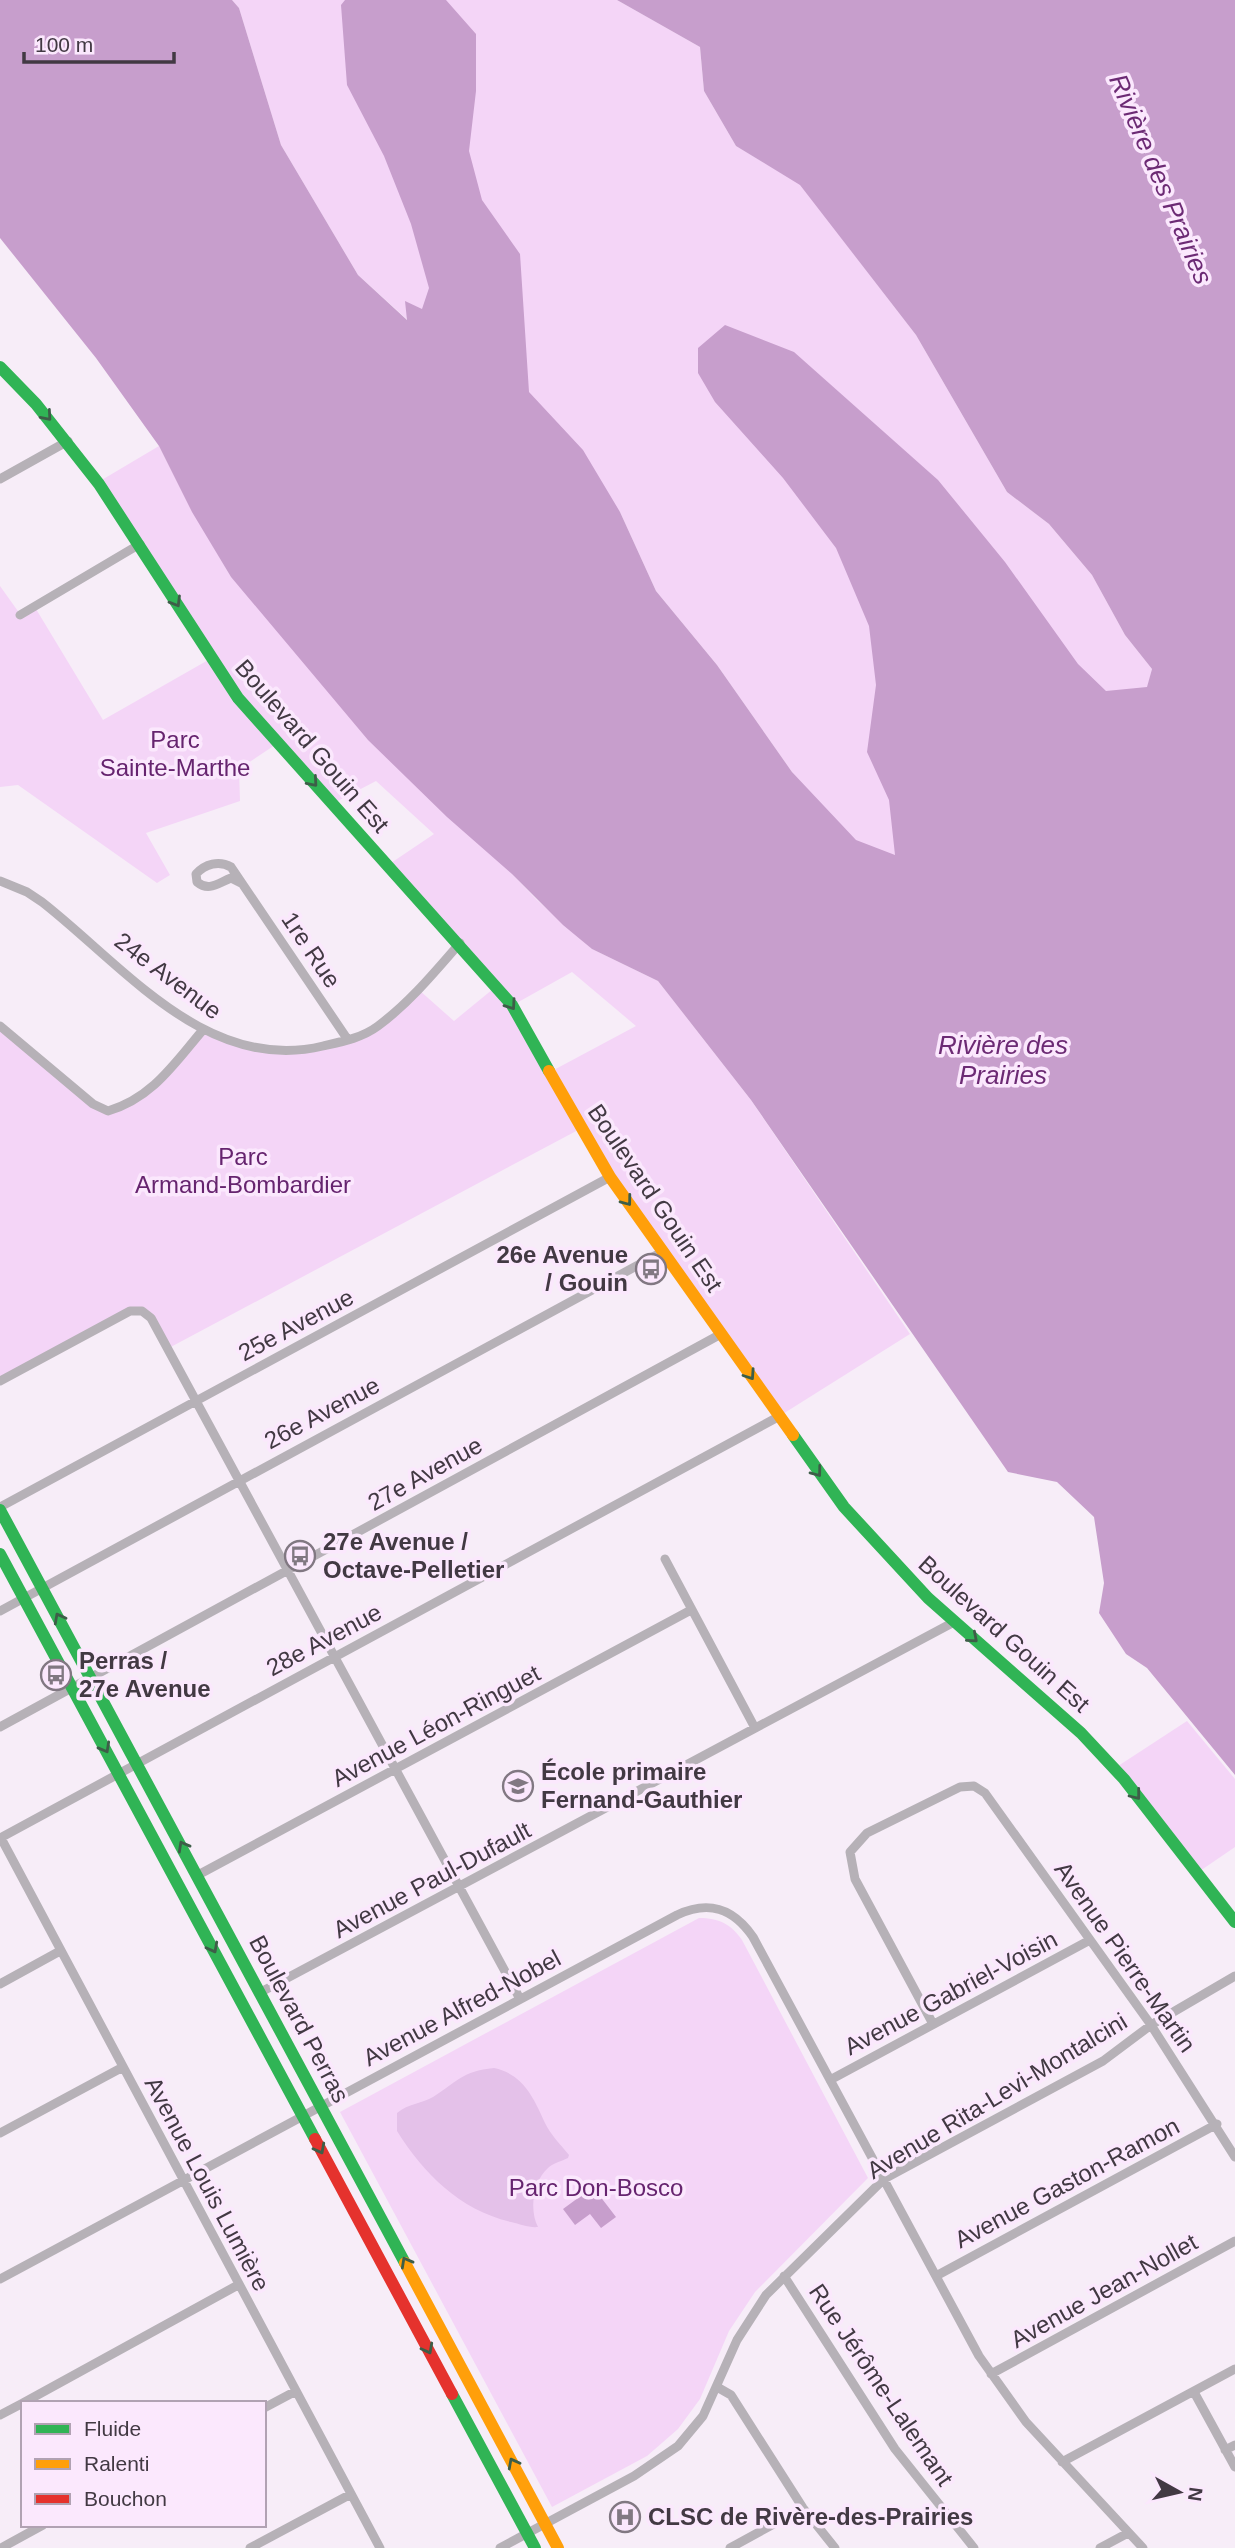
<svg xmlns="http://www.w3.org/2000/svg" width="1235" height="2548" viewBox="0 0 1235 2548" font-family="Arial,sans-serif">
	<style>
		.green { fill: #f4d5f7; fill-rule: evenodd }
		.forest { fill: #e4c1e9 }
		.water { fill: #c79ecc }
		.lines { fill: none; stroke-linecap: round; stroke-linejoin: round }
		.street { stroke: #b6b1b7; stroke-width: 9 }
		.fast { stroke: #30b455; stroke-width: 12 }
		.slow { stroke: #ff9f0a; stroke-width: 12 }
		.jam { stroke: #e5322d; stroke-width: 12 }
		.oneway { stroke: #3d5e48 }
		.labels { text-anchor: middle; stroke-width: 7; stroke-linejoin: round; paint-order: stroke }
		.park-label { font-size: 24px; fill: #66246f; stroke: #fbe8fd }
		.street-label { font-size: 24px; fill: #423943; stroke: #fbe8fd }
		.poi-label { font-size: 24px; font-weight: bold; fill: #423943; stroke: #fbe8fd; text-anchor: start }
		.water-label { font-size: 26px; font-style: italic; fill: #6c2a74; stroke: #fbe8fd }
	</style>
	<rect width="100%" height="100%" fill="#f7edf8"/>
	<path class="green" d="M232,0H617L700,47L704,91L736,146L800,184L916,335L1007,492L1049,524L1092,575L1125,635L1152,669L1049,1091L792,772L717,665L656,591L620,512L358,275L281,145L239,8Z
		M159,446L193,512L231,577L537,900L592,949L658,981L751,1100L910,1334L778,1417L580,1129L167,1349L151,1318L136,1310L0,1381V1026L103,1110L134,1101L202,1031L230,1042L302,1051L376,1028L419,990L454,1021L493,989L388,865L434,834L376,781L332,804L278,743L239,769L240,801L146,833L170,875L157,883L18,785L0,787V586L20,614L36,609L103,720L210,659L100,481ZM572,972L636,1026L550,1072L513,1005Z
		M1187,1721L1235,1779V1847L1197,1873L1115,1768Z
		M699,1918C719,1918 731,1924 742,1940L868,2178L755,2292L729,2331L700,2399L678,2429L647,2456L552,2507L340,2112Z"/>
	<path class="forest" d="M494,2068C523,2074 534,2098 545,2123C550,2134 561,2145 569,2155L568,2158C562,2161 553,2163 548,2168C533,2181 529,2210 538,2227C529,2228 520,2224 511,2222C460,2210 424,2174 397,2131V2113C409,2103 421,2104 433,2097C457,2082 462,2071 494,2068Z"/>
	<path class="water" d="M0,0H232L239,8L281,145L358,275L407,320L405,301L422,309L429,288L411,224L384,156L347,85L341,5L345,0H446L476,34V91L469,151L482,200L520,254L529,392L583,450L620,512L656,591L717,665L792,772L856,840L895,855L889,800L867,752L876,685L869,626L836,548L783,478L715,402L698,373V348L725,325L794,352L938,480L1005,562L1078,664L1106,691L1147,687L1152,669L1125,635L1092,575L1049,524L1007,492L916,335L800,185L736,146L704,91L700,47L617,0H1235V1775L1147,1668L1126,1654L1099,1613L1104,1583L1094,1517L1057,1482L1008,1472L751,1100L658,981L592,949L563,925L512,874L447,817L368,740L231,577L192,512L159,446L96,358L0,238Z
		M593,2187L616,2217L601,2228L590,2214L575,2225L563,2209Z"/>
	<g class="lines">
		<path class="street" d="M0,479L68,441
			M20,615L140,544
			M0,881L27,892L42,902C124,966 207,1074 323,1046C341,1042 362,1038 378,1026C409,1003 434,973 460,943
			M241,883L231,878C218,883 209,892 197,882L196,874C205,864 219,860 231,867L348,1040
			M0,1026L93,1104L108,1111C152,1098 174,1064 202,1031
			M0,1381L130,1311H142L151,1318L520,1999
			M0,1507L610,1177
			M665,1559L755,1728
			M0,1611L664,1251
			M0,1727L721,1334
			M0,1838L778,1417
			M1,1838L380,2548
			M198,1875L691,1610
			M0,1984L60,1951
			M261,1992L954,1622
			M933,2024L855,1879L850,1852L867,1833L960,1787L974,1786L985,1793L1151,2025L1235,2157
			M830,2080L1090,1940
			M0,2133L123,2067
			M784,2276L895,2449L974,2548
			M936,2276L1217,2124
			M0,2279L677,1915C709,1900 733,1908 753,1937L979,2356L1026,2422L1143,2548
			M991,2374L1235,2241
			M717,2387L731,2395L803,2508L835,2548
			M1194,2392L1235,2467
			M23,2403L238,2285
			M264,2408L296,2391
			M0,2415L23,2403
			M1225,2450L1235,2445
			M1062,2462L1235,2369
			M1,2548L43,2525
			M250,2548L351,2494
			M500,2548L634,2476L678,2446L703,2416L737,2340L766,2295L884,2179L1103,2061L1151,2025L1235,1976
			M730,2548L803,2508
			M1100,2548L1128,2533"/>
		<path class="fast" d="M0,367L36,404L99,484L238,698L512,1005L549,1071
			M793,1435L844,1507L928,1598L1081,1733L1124,1779L1235,1922
			M0,1510L405,2263
			M0,1554L315,2139
			M452,2394L535,2548"/>
		<path class="slow" d="M549,1071L610,1177L793,1435
			M405,2263L558,2548"/>
		<path class="jam" d="M315,2139L452,2394"/>
	</g>
	<defs><path id="oneway-chevron" d="M-2-3.5L2.5 0L-2 3.5" fill="none" stroke-width="1.6" stroke-linecap="round" stroke-linejoin="round" transform="scale(1.75)"/></defs>
	<g class="oneway">
		<use href="#oneway-chevron" transform="translate(47 416) rotate(49)"/>
		<use href="#oneway-chevron" transform="translate(176 602) rotate(59)"/>
		<use href="#oneway-chevron" transform="translate(313 782) rotate(49)"/>
		<use href="#oneway-chevron" transform="translate(511 1005) rotate(55)"/>
		<use href="#oneway-chevron" transform="translate(627 1201) rotate(53)"/>
		<use href="#oneway-chevron" transform="translate(750 1375) rotate(56)"/>
		<use href="#oneway-chevron" transform="translate(817 1472) rotate(53)"/>
		<use href="#oneway-chevron" transform="translate(59 1618) rotate(-118)"/>
		<use href="#oneway-chevron" transform="translate(973 1638) rotate(41)"/>
		<use href="#oneway-chevron" transform="translate(105 1748) rotate(61)"/>
		<use href="#oneway-chevron" transform="translate(1136 1795) rotate(52)"/>
		<use href="#oneway-chevron" transform="translate(183 1846) rotate(-119)"/>
		<use href="#oneway-chevron" transform="translate(213 1948) rotate(62)"/>
		<use href="#oneway-chevron" transform="translate(320 2149) rotate(62)"/>
		<use href="#oneway-chevron" transform="translate(406 2262) rotate(-119)"/>
		<use href="#oneway-chevron" transform="translate(428 2349) rotate(62)"/>
		<use href="#oneway-chevron" transform="translate(513 2463) rotate(-118)"/>
	</g>
	<defs>
		<g id="bus-ring" transform="scale(1.575)"><circle r="9.5" fill="#fbe8fd" stroke="#817882" stroke-width="1.5"/><path d="M-5-6H5V4H4V6H2V4H-2V6H-4V4H-5ZM-3.5-4V0h7V-4ZM-3.5 1.2v1.5H-2V1.2ZM2 1.2v1.5H3.5V1.2Z" fill="#817882"/></g>
		<g id="school-ring" transform="scale(1.575)"><circle r="9.5" fill="#fbe8fd" stroke="#817882" stroke-width="1.5"/><path d="M0-5L7-2L0 1L-7-2ZM-4 1L0 2.5L4 1V4Q0 6-4 4Z" fill="#817882"/></g>
		<g id="hospital-ring" transform="scale(1.575)"><circle r="9.5" fill="#fbe8fd" stroke="#817882" stroke-width="1.5"/><path d="M-5-5h3v3.5h4V-5h3V5h-3V1.5h-4V5h-3Z" fill="#817882"/></g>
	</defs>
	<g fill-rule="evenodd">
		<use href="#bus-ring" x="651" y="1269"/>
		<use href="#bus-ring" x="300" y="1556"/>
		<use href="#bus-ring" x="56" y="1675"/>
		<use href="#school-ring" x="518" y="1786"/>
		<use href="#hospital-ring" x="625" y="2517"/>
	</g>
	<g class="labels">
		<g class="park-label">
			<text x="175" y="748">Parc<tspan x="175" dy="28">Sainte-Marthe</tspan></text>
			<text x="243" y="1165">Parc<tspan x="243" dy="28">Armand-Bombardier</tspan></text>
			<text x="596" y="2196">Parc Don-Bosco</text>
		</g>
		<g class="street-label">
			<text transform="translate(312 746) rotate(49)" y="8">Boulevard Gouin Est</text>
			<text transform="translate(311 950) rotate(56)" y="8">1re Rue</text>
			<text transform="translate(168 976) rotate(37)" y="8">24e Avenue</text>
			<text transform="translate(655 1198) rotate(56)" y="8">Boulevard Gouin Est</text>
			<text transform="translate(296 1325) rotate(-28)" y="8">25e Avenue</text>
			<text transform="translate(322 1413) rotate(-28)" y="8">26e Avenue</text>
			<text transform="translate(425 1474) rotate(-29)" y="8">27e Avenue</text>
			<text transform="translate(1004 1634) rotate(42)" y="8">Boulevard Gouin Est</text>
			<text transform="translate(324 1640) rotate(-28)" y="8">28e Avenue</text>
			<text transform="translate(436 1726) rotate(-28)" y="8">Avenue Léon-Ringuet</text>
			<text transform="translate(432 1880) rotate(-28)" y="8">Avenue Paul-Dufault</text>
			<text transform="translate(1125 1957) rotate(55)" y="8">Avenue Pierre-Martin</text>
			<text transform="translate(951 1993) rotate(-28)" y="8">Avenue Gabriel-Voisin</text>
			<text transform="translate(462 2008) rotate(-28)" y="8">Avenue Alfred-Nobel</text>
			<text transform="translate(299 2019) rotate(62)" y="8">Boulevard Perras</text>
			<text transform="translate(997 2096) rotate(-31)" y="8">Avenue Rita-Levi-Montalcini</text>
			<text transform="translate(1067 2183) rotate(-28)" y="8">Avenue Gaston-Ramon</text>
			<text transform="translate(207 2184) rotate(62)" y="8">Avenue Louis Lumière</text>
			<text transform="translate(1104 2291) rotate(-29)" y="8">Avenue Jean-Nollet</text>
			<text transform="translate(881 2385) rotate(56)" y="8">Rue Jérôme-Lalemant</text>
		</g>
		<g class="poi-label">
			<text x="628" y="1263" text-anchor="end">26e Avenue<tspan x="628" dy="28">/ Gouin</tspan></text>
			<text x="323" y="1550">27e Avenue /<tspan x="323" dy="28">Octave-Pelletier</tspan></text>
			<text x="79" y="1669">Perras /<tspan x="79" dy="28">27e Avenue</tspan></text>
			<text x="541" y="1780">École primaire<tspan x="541" dy="28">Fernand-Gauthier</tspan></text>
			<text x="648" y="2525">CLSC de Rivère-des-Prairies</text>
		</g>
		<g class="water-label">
			<text transform="translate(1161 179) rotate(67)" y="9">Rivière des Prairies</text>
			<text x="1003" y="1054">Rivière des<tspan x="1003" dy="30">Prairies</tspan></text>
		</g>
	</g>
	<rect x="21" y="2401" width="245" height="126" fill="#fbe8fd" stroke="#b1a2b3" stroke-width="2"/>
	<rect x="35" y="2424" width="35" height="10" fill="#30b455" stroke="#b1a2b3" stroke-width="2"/>
	<text x="84" y="2436" font-size="21" fill="#423943">Fluide</text>
	<rect x="35" y="2459" width="35" height="10" fill="#ff9f0a" stroke="#b1a2b3" stroke-width="2"/>
	<text x="84" y="2471" font-size="21" fill="#423943">Ralenti</text>
	<rect x="35" y="2494" width="35" height="10" fill="#e5322d" stroke="#b1a2b3" stroke-width="2"/>
	<text x="84" y="2506" font-size="21" fill="#423943">Bouchon</text>
	<g transform="translate(1179 2492) rotate(98)" stroke="#fbe8fd" stroke-width="5" paint-order="stroke">
	<path d="M0-5L12 26L0 18L-12 26Z" fill="#423943"/>
	<text y="-10" font-size="19" font-weight="bold" text-anchor="middle" fill="#423943">N</text>
	</g>
	<path d="M24 52v10h150v-10" fill="none" stroke="#423943" stroke-width="3.5"/>
	<text x="35" y="52" font-size="21" fill="#423943" stroke="#fbe8fd" stroke-width="5" paint-order="stroke">100 m</text>
</svg>
